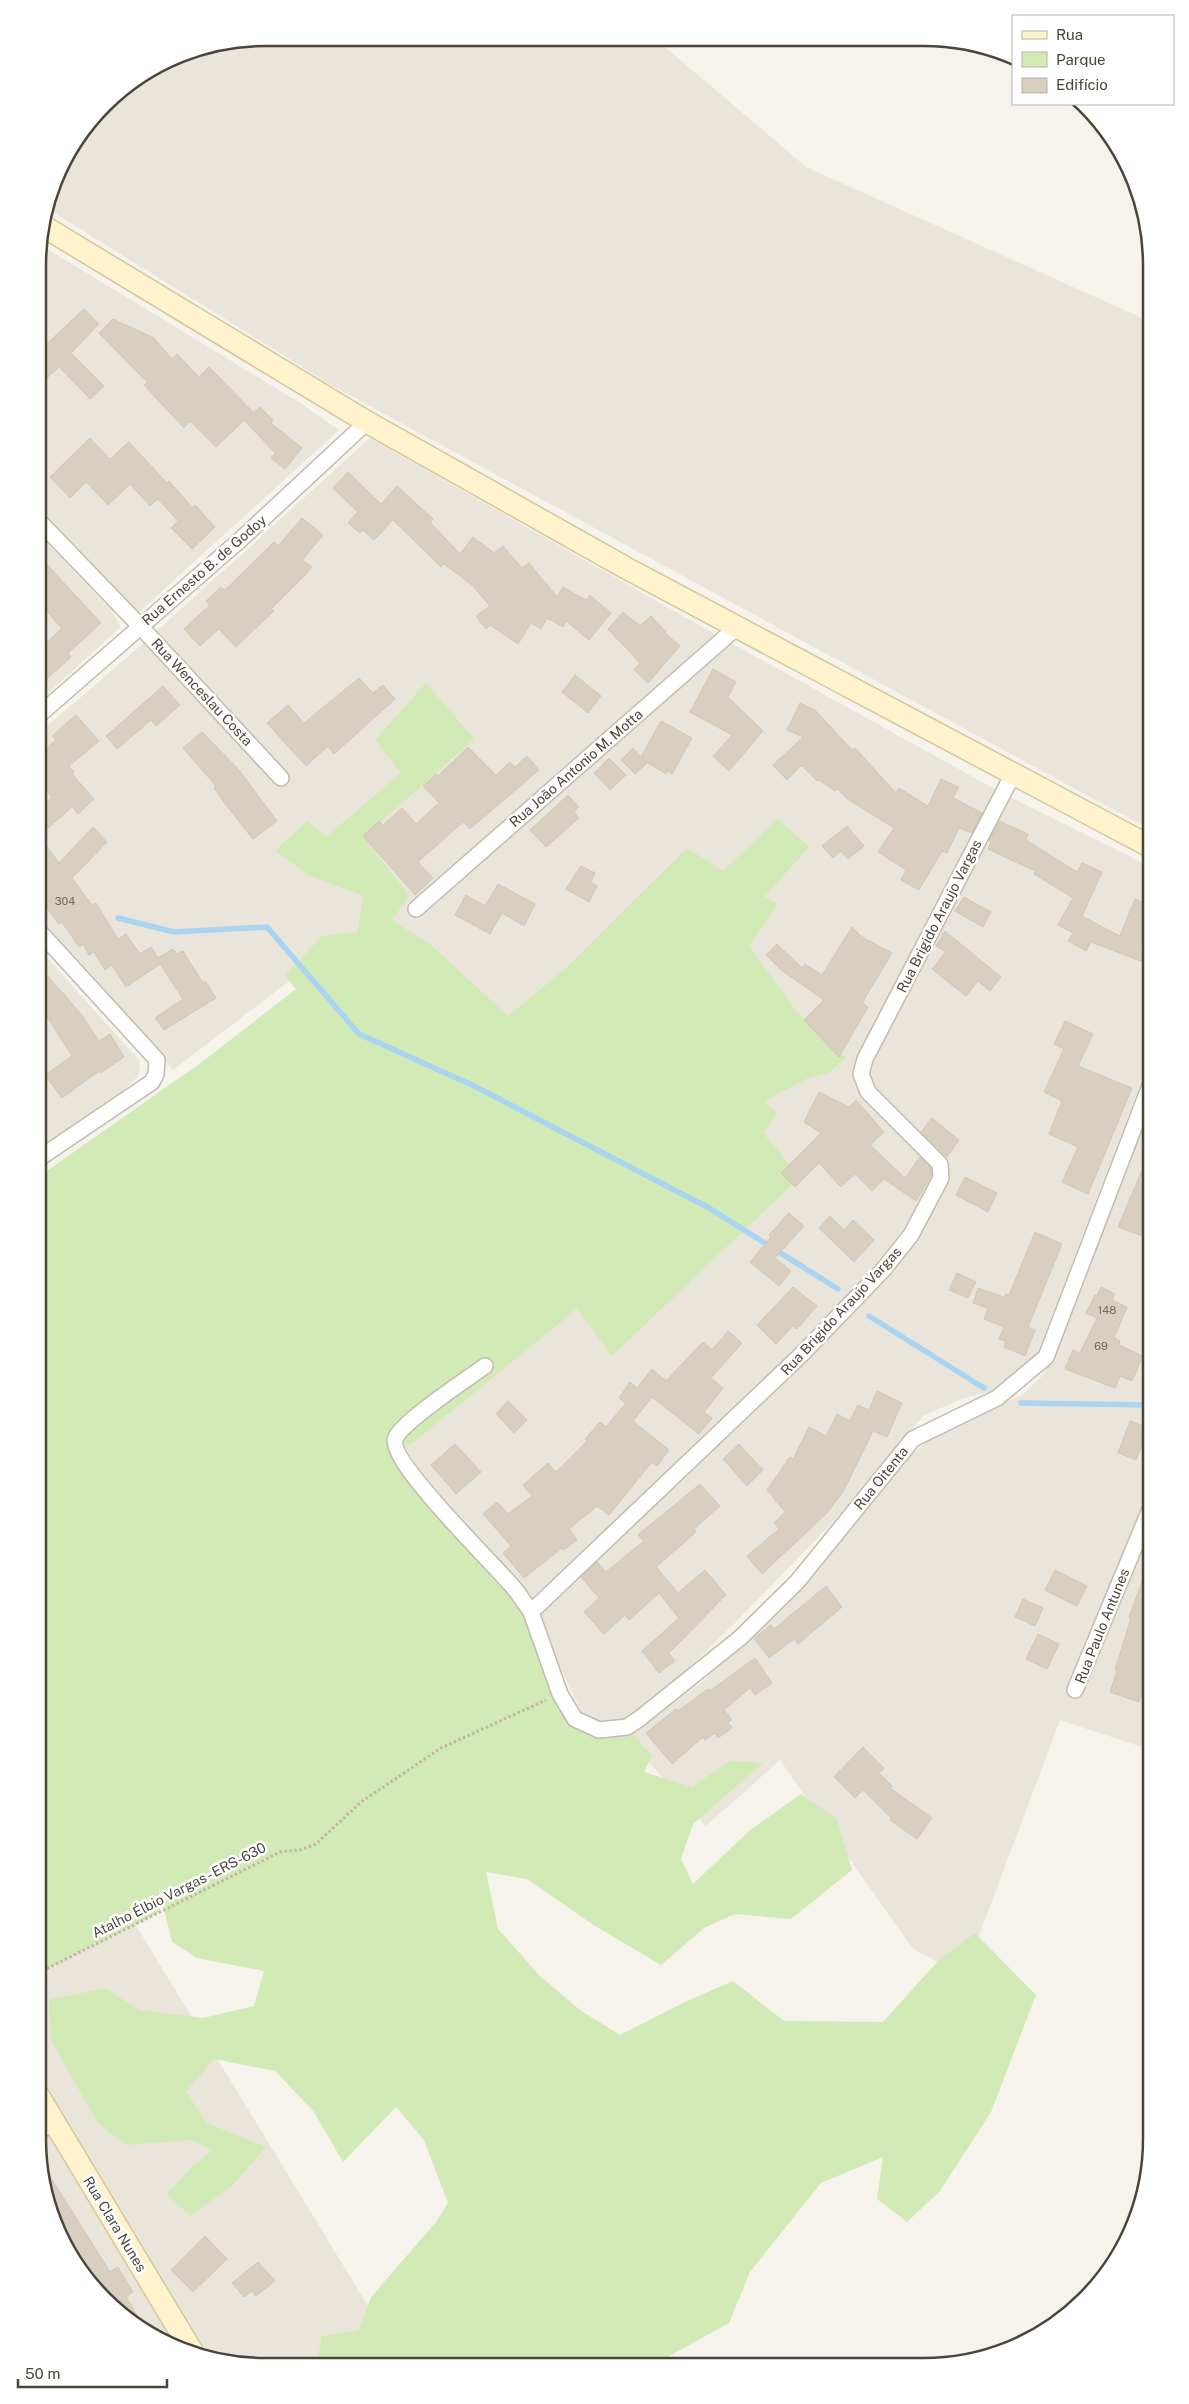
<svg xmlns="http://www.w3.org/2000/svg" width="1189" height="2404" viewBox="0 0 1189 2404" font-family="'Public Sans',sans-serif">
	<style>
		.residential { fill: #eae5da }
		.green { fill: #d2eab5 }
		.lines { fill: none; stroke-linecap: round; stroke-linejoin: round }
		.stream { stroke: #a9d4f2; stroke-width: 5.5 }
		.building { fill: #d8cfc1; stroke: #d3c7b4 }
		.street-casing { stroke: #c2bbae; stroke-width: 18 }
		.secondary-casing { stroke: #d6c79b; stroke-width: 24 }
		.path { stroke: #c4b79f; stroke-width: 3; stroke-dasharray: 2.5 2.5; stroke-linecap: butt }
		.street { stroke: #fff; stroke-width: 15 }
		.secondary { stroke: #fff3cd; stroke-width: 21 }
		.labels { text-anchor: middle; stroke-width: 5; stroke-linejoin: round; paint-order: stroke }
		.number-label { font-size: 11px; fill: #6e675b }
		.street-label { font-size: 14px; fill: #4b4439; stroke: #fff }
		.rim { fill: none; stroke: #4b4439; stroke-width: 2.5 }
	</style>
	<rect width="100%" height="100%" fill="#f6f3ec"/>
	<path class="residential" d="M266,38L657,40L806,167L1151,322V830L331,385L48,209L61,164L115,94L179,55Z
		M39,244L302,404L339,430L138,613L39,507Z
		M370,438L706,629L1002,793L1151,867V1057L1039,1349L1012,1386L964,1398L923,1416L840,1515L736,1622L653,1703L621,1725L608,1726L591,1719L582,1712L538,1622L406,1479L297,975L173,1070L39,917V733L138,648Z
		M39,535L111,610L121,627L39,701Z
		M39,949L139,1060L140,1070L138,1076L121,1094L39,1149Z
		M1151,1097V1750L1060,1720L971,1957L968,1978L913,1949L780,1760L706,1826L625,1735L650,1721L703,1681L767,1620L909,1457L941,1430L1022,1395L1042,1376L1050,1364Z
		M135,1924L404,2365H236L178,2349L115,2310L76,2265L50,2211L38,2138L53,2122L38,2095V1973Z"/>
	<path class="green" d="M426,683L474,739L364,837L409,896L392,920L431,945L508,1016L565,969L687,848L723,871L778,819L809,847L764,897L778,904L749,946L797,1012L846,1057L830,1072L806,1079L765,1101L777,1114L763,1133L800,1177L612,1356L576,1307L562,1321L414,1442L392,1452L528,1613L575,1719L627,1727L652,1756L644,1772L692,1787L730,1761L763,1763L693,1824L681,1859L693,1884L749,1831L801,1794L837,1819L852,1870L791,1919L735,1914L704,1928L661,1965L595,1926L527,1879L486,1872L498,1929L540,1976L580,2010L620,2035L685,2002L733,1981L784,2021L883,2022L938,1961L975,1933L1036,1995L991,2112L940,2191L907,2222L877,2199L883,2157L821,2183L750,2272L729,2323L651,2366L329,2365L318,2356L322,2336L359,2330L371,2297L436,2222L448,2203L424,2140L396,2107L343,2162L314,2112L275,2071L214,2059L186,2092L207,2123L266,2147L232,2186L190,2216L167,2194L191,2168L213,2150L191,2140L126,2145L97,2122L51,2040L49,2000L105,1988L139,2010L203,2018L254,2006L264,1971L197,1958L172,1942L159,1888L160,1912L38,1973V1177L202,1062L296,989L285,975L322,936L357,932L364,896L310,876L275,851L307,821L326,837L401,773L375,740Z"/>
	<g class="lines">
		<path class="stream" d="M118,918L174,932L267,927L359,1034L472,1085L709,1208L838,1289
			M869,1316L984,1388
			M1021,1403L1151,1405"/>
	</g>
	<path class="building" d="M84,309L99,324L71,353L104,386L90,399L59,367L39,385V351Z
		M113,319L154,338L172,359L177,354L199,377L209,367L253,412L216,447L190,421L184,428L144,385L147,382L99,333Z
		M260,407L273,420L271,423L302,448L285,469L271,458L275,453L245,421Z
		M90,438L110,459L129,442L167,483L169,481L193,508L195,505L215,527L192,549L171,528L178,521L158,499L150,506L130,484L108,505L86,482L70,498L50,477Z
		M348,472L381,504L397,486L433,519L430,522L460,554L473,537L494,553L503,546L522,568L529,563L557,597L563,587L586,600L590,595L611,613L589,640L566,621L563,627L547,618L541,629L531,623L518,644L490,625L486,629L476,616L490,606L472,585L444,564L441,567L393,520L374,540L363,530L360,533L348,523L358,512L333,488Z
		M302,518L323,535L302,560L312,567L305,575L271,609L274,611L236,647L219,629L200,646L184,629L210,605L206,601L221,587L225,590L274,542L278,546Z
		M39,556L101,623L68,653L71,657L39,686V650L62,628L39,603Z
		M623,612L640,626L651,616L666,632L665,633L680,646L648,683L634,670L640,663L608,629Z
		M713,669L736,682L728,697L763,731L729,771L713,756L732,735L690,712Z
		M575,675L601,696L588,713L562,692Z
		M359,678L373,693L383,685L395,699L334,754L328,746L306,766L267,723L288,705L304,723Z
		M163,686L180,705L156,726L151,720L117,749L106,736Z
		M800,703L815,710L852,750L855,748L896,793L899,788L928,806L941,779L959,787L953,798L982,813L972,833L959,828L947,853L942,851L919,890L901,880L906,870L878,852L894,828L846,798L837,788L835,791L819,780L817,781L802,766L797,768L798,769L787,780L773,765L803,737L787,730Z
		M76,715L99,741L69,766L74,772L72,774L94,799L78,814L72,807L39,836L59,863L93,827L107,842L72,878L92,905L96,903L118,939L126,934L140,954L151,947L158,958L173,949L177,954L183,951L203,983L205,981L216,998L164,1030L155,1018L183,999L160,964L126,987L112,965L105,970L94,952L89,955L83,944L79,947L62,922L59,924L39,898V809L52,797L39,782V754L56,740L52,736Z
		M661,721L692,738L672,774L668,771L666,774L645,761L647,763L635,774L621,760L633,748L641,757Z
		M202,732L239,770L277,821L253,839L226,805L214,788L216,786L183,748Z
		M468,747L496,775L510,762L515,767L527,756L539,770L470,829L463,822L418,862L433,878L415,895L363,836L379,821L383,825L402,808L416,824L439,803L423,786L436,774L438,776Z
		M609,758L626,775L610,790L594,773Z
		M568,795L579,807L574,812L579,818L546,847L530,830Z
		M999,821L1028,834L1026,840L1077,872L1082,863L1102,872L1082,916L1120,936L1135,899L1151,906V917L1140,947L1151,953V965L1091,942L1086,951L1068,941L1073,933L1058,925L1073,898L1034,874L1035,871L988,849L991,842L989,841Z
		M847,826L864,846L848,859L841,851L833,858L822,846Z
		M581,866L595,873L591,882L597,886L589,902L566,889Z
		M498,884L535,904L524,926L502,913L490,934L455,915L466,895L485,906Z
		M964,897L991,912L983,927L955,911Z
		M852,927L862,937L892,953L862,1003L868,1007L839,1057L804,1020L824,1000L781,970L766,955L777,944L802,968L805,964L822,975Z
		M945,931L1001,977L990,991L978,981L966,996L932,969L946,952L936,946Z
		M39,966L81,1014L99,1041L110,1034L124,1057L100,1073L99,1071L62,1098L45,1075L72,1056L39,1004Z
		M1065,1021L1093,1034L1078,1066L1132,1088L1088,1194L1062,1182L1078,1147L1049,1134L1062,1101L1044,1092L1064,1049L1054,1044Z
		M819,1092L849,1107L856,1100L884,1132L870,1145L905,1178L920,1157L931,1168V1176L916,1201L884,1179L872,1191L855,1174L841,1187L819,1163L795,1187L781,1173L821,1133L804,1122Z
		M932,1118L959,1140L947,1157L921,1132Z
		M1151,1149V1221L1145,1237L1118,1227Z
		M965,1177L997,1193L988,1212L956,1195Z
		M789,1213L804,1226L775,1258L791,1271L779,1286L750,1262L771,1237L769,1235Z
		M830,1216L844,1230L853,1220L874,1240L854,1262L819,1228Z
		M1035,1232L1062,1244L1028,1327L1035,1330L1025,1356L1004,1347L1006,1341L999,1339L1004,1327L984,1319L988,1308L973,1303L978,1288L1004,1297L1006,1294L1009,1295Z
		M957,1273L976,1282L968,1298L949,1290Z
		M793,1287L817,1306L797,1329L793,1326L776,1344L757,1325Z
		M1101,1287L1115,1294L1112,1300L1127,1307L1114,1338L1120,1341L1119,1345L1143,1356L1132,1381L1120,1376L1115,1388L1065,1369L1073,1350L1080,1353L1097,1318L1086,1313L1095,1295L1097,1296Z
		M728,1331L742,1343L711,1378L723,1388L704,1412L712,1418L699,1434L652,1397L633,1421L669,1450L657,1466L652,1462L609,1515L597,1506L569,1529L577,1540L564,1550L562,1548L524,1578L503,1553L511,1546L483,1514L497,1502L508,1514L532,1496L523,1485L548,1463L556,1472L587,1441L585,1439L600,1422L606,1427L626,1403L619,1398L630,1382L637,1388L652,1369L666,1381L703,1342L712,1350Z
		M877,1391L902,1403L887,1437L873,1431L843,1492L826,1514L762,1574L747,1556L779,1529L774,1523L785,1512L767,1490L790,1457L793,1459L809,1427L826,1436L837,1414L850,1421L858,1405L869,1410Z
		M508,1401L527,1420L514,1433L496,1414Z
		M1130,1421L1148,1428L1136,1460L1118,1453Z
		M455,1444L481,1472L456,1494L431,1465Z
		M739,1444L763,1470L747,1486L723,1459Z
		M700,1484L720,1506L694,1529L696,1532L656,1567L678,1593L705,1570L726,1595L669,1653L675,1661L659,1673L642,1651L679,1618L659,1593L629,1620L625,1615L604,1634L584,1612L599,1598L581,1577L597,1562L606,1572L644,1541L638,1535Z
		M1149,1563H1151V1682L1147,1681L1139,1702L1110,1692L1117,1671L1115,1670L1131,1618L1129,1617Z
		M1055,1570L1087,1586L1077,1606L1045,1590Z
		M826,1586L842,1607L798,1644L794,1639L769,1658L754,1638L771,1625L774,1629Z
		M1023,1599L1043,1608L1035,1626L1015,1617Z
		M1038,1634L1059,1644L1047,1669L1026,1659Z
		M755,1658L772,1683L755,1695L750,1688L724,1710L732,1720L728,1722L732,1728L718,1738L715,1733L705,1740L703,1737L672,1764L646,1733L676,1709L678,1711L708,1689L710,1691Z
		M863,1747L884,1768L879,1773L892,1786L890,1788L932,1818L917,1839L890,1820L891,1818L863,1790L855,1798L834,1777Z
		M41,2162L110,2272L118,2267L133,2292L126,2297L145,2329L115,2310L76,2265L50,2211Z
		M205,2236L227,2259L193,2292L171,2270Z
		M258,2262L275,2281L256,2296L252,2291L244,2297L232,2283Z"/>
	<g class="lines">
		<g class="street-casing">
			<path id="street" d="M39,521L140,626L281,778
				M39,715L240,540L367,422
				M1013,774L865,1059L861,1074L868,1092L940,1164L941,1178L911,1235L883,1270L803,1353L531,1612L560,1694L575,1719L599,1730L627,1727L639,1719L740,1638L797,1582L913,1439L997,1398L1046,1357L1151,1083
				M416,909L737,627
				M38,1159L152,1082L156,1074L157,1060L39,931
				M485,1366C466,1380 406,1419 396,1437C384,1458 496,1566 513,1587C520,1595 525,1604 531,1612
				M1075,1690L1151,1507
				M38,2132L54,2122"/>
		</g>
		<g class="secondary-casing">
			<path id="secondary" d="M43,226L367,422L626,568L1151,847
				M38,2095L193,2353"/>
		</g>
		<path class="path" d="M38,1973L280,1852L300,1850L316,1844L361,1802L441,1748L546,1700"/>
		<use href="#street" class="street"/>
		<use href="#secondary" class="secondary"/>
	</g>
	<g class="labels">
		<g class="number-label">
			<text x="65" y="905">304</text>
			<text x="1107" y="1314">148</text>
			<text x="1101" y="1350">69</text>
		</g>
		<g class="street-label">
			<text transform="translate(204 570) rotate(-41)" y="5">Rua Ernesto B. de Godoy</text>
			<text transform="translate(202 692) rotate(47)" y="5">Rua Wenceslau Costa</text>
			<text transform="translate(576 768) rotate(-41)" y="5">Rua João Antonio M. Motta</text>
			<text transform="translate(939 916) rotate(-63)" y="5">Rua Brigido Araujo Vargas</text>
			<text transform="translate(841 1311) rotate(-47)" y="5">Rua Brigido Araujo Vargas</text>
			<text transform="translate(881 1478) rotate(-51)" y="5">Rua Oitenta</text>
			<text transform="translate(1102 1626) rotate(-68)" y="5">Rua Paulo Antunes</text>
			<text transform="translate(179 1890) rotate(-27)" y="5">Atalho Élbio Vargas - ERS-630</text>
			<text transform="translate(115 2224) rotate(59)" y="5">Rua Clara Nunes</text>
		</g>
	</g>
	<path d="M0 0H1189V2404H0ZM265 46H924A219 219 0 0 1 1143 265V2139A219 219 0 0 1 924 2358H265A219 219 0 0 1 46 2139V265A219 219 0 0 1 265 46Z" fill="#fff" fill-rule="evenodd"/>
	<path class="rim" d="M265 46H924A219 219 0 0 1 1143 265V2139A219 219 0 0 1 924 2358H265A219 219 0 0 1 46 2139V265A219 219 0 0 1 265 46Z"/>
	<rect x="1012" y="15" width="162" height="90" fill="#ffffff" stroke="#b7b4b0"/>
	<rect x="1022" y="31" width="25" height="8" fill="#fff3cd" stroke="#b7b4b0"/>
	<text x="1056" y="40" font-size="15" fill="#4b4439">Rua</text>
	<rect x="1022" y="52" width="25" height="15" fill="#d2eab5" stroke="#b7b4b0"/>
	<text x="1056" y="65" font-size="15" fill="#4b4439">Parque</text>
	<rect x="1022" y="78" width="25" height="15" fill="#d8cfc1" stroke="#b7b4b0"/>
	<text x="1056" y="90" font-size="15" fill="#4b4439">Edifício</text>
	<path d="M18 2379v8h149v-8" fill="none" stroke="#4b4439" stroke-width="2.5"/>
	<text x="25" y="2379" font-size="15" fill="#4b4439" stroke="#ffffff" stroke-width="4" paint-order="stroke">50 m</text>
</svg>
